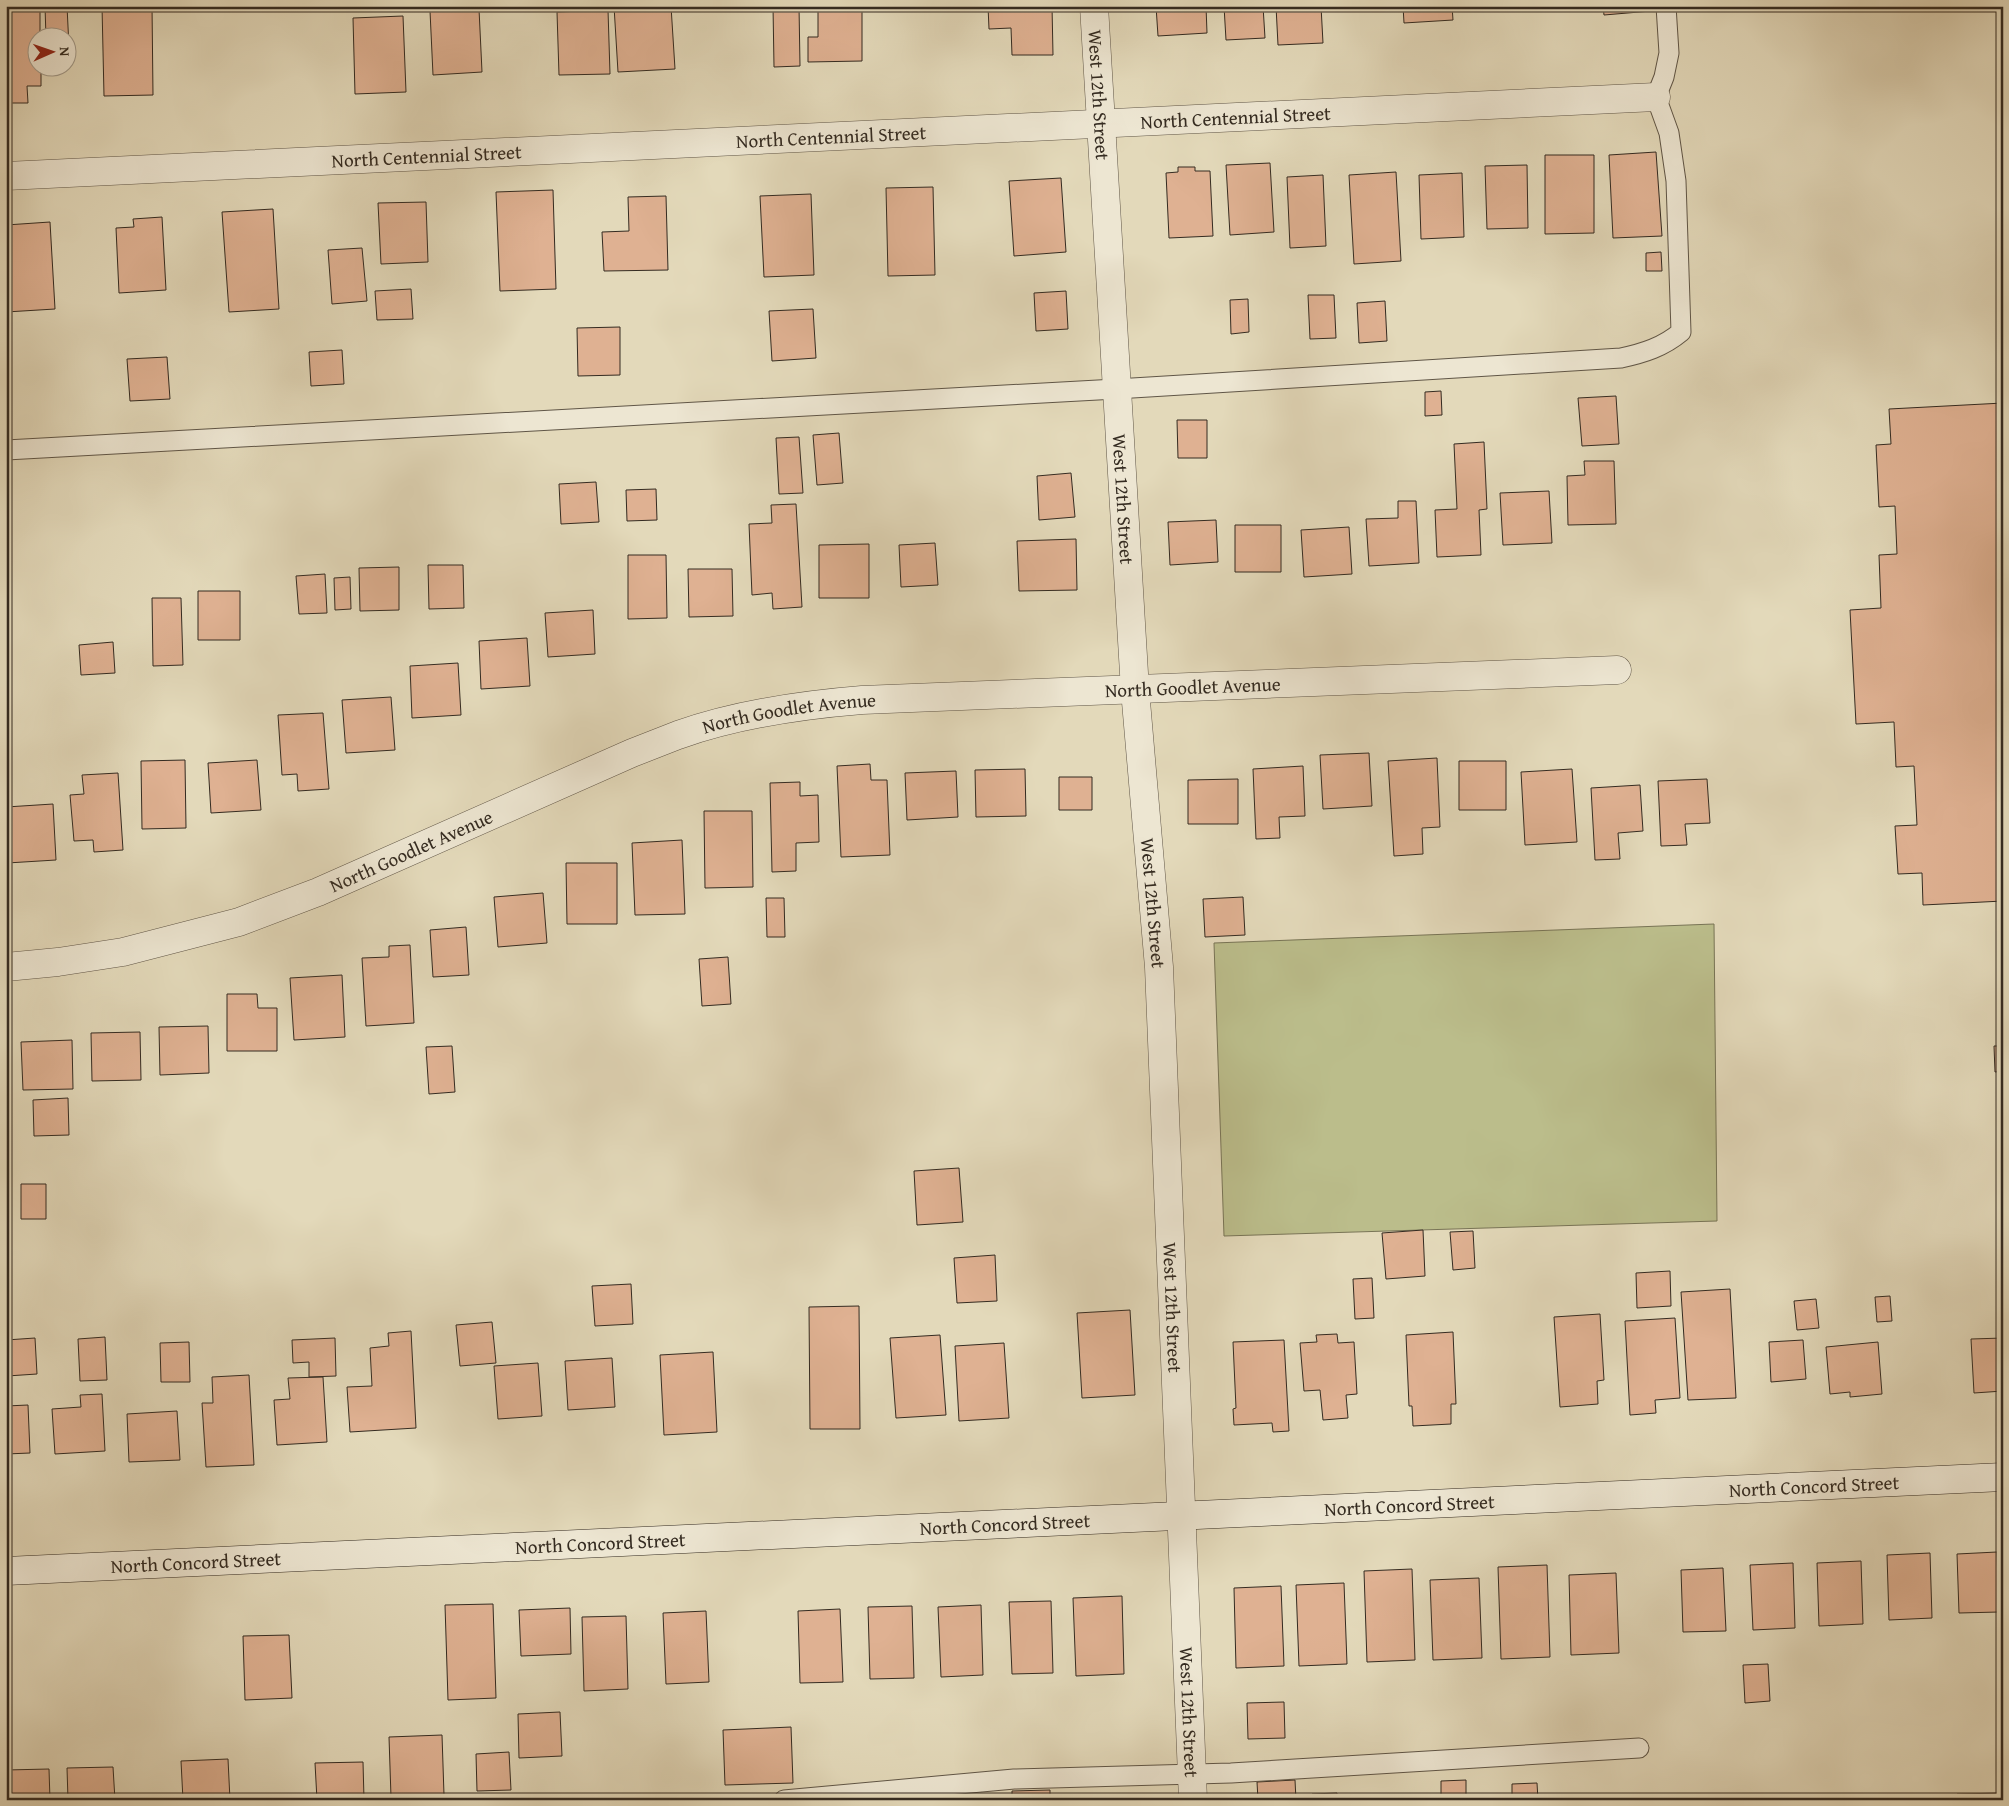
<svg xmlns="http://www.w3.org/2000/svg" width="2009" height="1806" viewBox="0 0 2009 1806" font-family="'Gentium Book Plus',serif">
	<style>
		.green { fill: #bbbd8b; stroke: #787456 }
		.building { fill: #dfb192; stroke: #342b21 }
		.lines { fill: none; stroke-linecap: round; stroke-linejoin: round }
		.service-casing { stroke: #605647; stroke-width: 21 }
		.minor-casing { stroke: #605647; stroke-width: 29 }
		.secondary-casing { stroke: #342b21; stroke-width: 29 }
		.service { stroke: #ede6d2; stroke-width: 19 }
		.minor { stroke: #ede6d2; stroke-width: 28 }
		.secondary { stroke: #ede6d2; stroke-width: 28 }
		.labels { text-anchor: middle; stroke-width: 5; stroke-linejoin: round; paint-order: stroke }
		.street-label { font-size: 19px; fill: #342b21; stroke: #ede6d2 }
	</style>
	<rect width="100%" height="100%" fill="#e3d9ba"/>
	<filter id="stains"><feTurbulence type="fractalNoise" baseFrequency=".004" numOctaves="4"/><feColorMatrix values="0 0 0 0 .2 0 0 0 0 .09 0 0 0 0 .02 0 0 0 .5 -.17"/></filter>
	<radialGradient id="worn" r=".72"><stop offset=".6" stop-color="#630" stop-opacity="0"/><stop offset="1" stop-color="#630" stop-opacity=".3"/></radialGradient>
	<path class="green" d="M1714,924L1717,1221L1224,1236L1214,943Z"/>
	<path class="building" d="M45,6H67L69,47L68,38H46Z
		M102,6H152L153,95L104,96Z
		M301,6H340V7L301,10Z
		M614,6H671L675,69L618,72Z
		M773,6H799L800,66L774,67Z
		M818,6H862V61L808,62V37H818Z
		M988,6H1052L1053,55H1012L1011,28L989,29Z
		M1156,6H1206L1207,33L1158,36Z
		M1224,6H1263L1265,38L1226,40Z
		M1276,6H1321L1323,43L1278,45Z
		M1403,6H1452L1453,20L1404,23Z
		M1603,6H1651V11L1604,15Z
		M6,9H40V38H38V68H41V86H27L28,103H6Z
		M479,9L482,72L433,75L430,11Z
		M608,10L610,74L559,75L557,12Z
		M403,16L406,92L355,94L353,18Z
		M1656,152L1662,236L1613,238L1609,155Z
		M1545,155H1594V233L1545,234Z
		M1270,163L1274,232L1230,235L1226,165Z
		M1527,165L1528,228L1487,229L1485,166Z
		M1178,167H1195V171H1210L1213,236L1169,238L1166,173L1178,172Z
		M1396,172L1401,261L1354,264L1349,175Z
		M1462,173L1464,237L1421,239L1419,175Z
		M1323,175L1326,246L1290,248L1287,177Z
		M1061,178L1066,252L1014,256L1009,181Z
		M933,187L935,275L888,276L886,188Z
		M553,190L556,289L500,291L496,192Z
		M811,194L814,275L764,277L760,196Z
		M666,196L668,270L604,271L602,232L629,231L628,197Z
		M426,202L428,262L381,264L378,203Z
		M273,209L279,309L229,312L222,212Z
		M162,217L166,290L119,293L116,228L134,227L133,219Z
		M50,222L55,309L6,312V225Z
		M362,248L367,301L332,304L328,250Z
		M1661,252L1662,271H1646V253Z
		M411,289L413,319L377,320L375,291Z
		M1066,291L1068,329L1036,331L1034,293Z
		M1308,295H1334L1336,338L1310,339Z
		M1248,299L1249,332L1231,334L1230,300Z
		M1385,301L1387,341L1359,343L1357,303Z
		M813,309L816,358L772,361L769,311Z
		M620,327V375L578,376L577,328Z
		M342,350L344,384L311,386L309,352Z
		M167,357L170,399L130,401L127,359Z
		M1441,391L1442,415L1425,416V392Z
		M1616,396L1619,444L1582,446L1578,398Z
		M2003,403V901L1923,905L1922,873L1898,874L1895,826L1917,825L1914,766L1896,767L1894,722L1856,724L1850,610L1881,608L1879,555L1897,554L1895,506L1879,507L1876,445L1891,444L1889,409Z
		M1177,420H1207V458H1178Z
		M839,433L843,483L817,485L813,435Z
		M799,437L803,493L779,494L776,438Z
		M1484,442L1487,509L1479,510L1481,555L1437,557L1435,510L1457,509L1454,444Z
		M1584,461H1614L1616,524L1568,525L1567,476L1585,475Z
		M1071,473L1075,517L1039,520L1037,476Z
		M596,482L599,522L561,524L559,484Z
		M656,489L657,520L627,521L626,490Z
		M1549,491L1552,543L1503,545L1500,493Z
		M1398,501H1416L1419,563L1369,566L1366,519L1398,518Z
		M796,504L802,607L773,609L772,593L752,595L749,524L772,523L771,505Z
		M1216,520L1218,562L1170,565L1168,522Z
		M1235,525H1281V572H1235Z
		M1349,527L1352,574L1304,577L1301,530Z
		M1076,539L1077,590L1019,591L1017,541Z
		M935,543L938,585L901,587L899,545Z
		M869,544V598H819V545Z
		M628,555H666L667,618L628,619Z
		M428,565H463L464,608L429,609Z
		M399,567V610L360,611L359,568Z
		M688,569H732L733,616L689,617Z
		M325,574L327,613L299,614L296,576Z
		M350,577L351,609L335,610L334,578Z
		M198,591H240V640H198Z
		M152,598H181L183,665L153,666Z
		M593,610L595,654L548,657L545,613Z
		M527,638L530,686L481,689L479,641Z
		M113,642L115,673L81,675L79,645Z
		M458,663L461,715L412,718L410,666Z
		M391,697L395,750L346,753L342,700Z
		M323,713L329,789L298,791L297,774L282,775L278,715Z
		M1369,753L1372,806L1323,809L1320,755Z
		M1437,758L1440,827L1422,828L1423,854L1394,856L1388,761Z
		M185,760L186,828L142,829L141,761Z
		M257,760L261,810L211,813L208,763Z
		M1459,761H1506V810H1459Z
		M870,764L871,780H887L890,855L841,857L837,766Z
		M1303,766L1305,816L1279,817L1280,838L1256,839L1253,769Z
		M1025,769L1026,816L976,817L975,770Z
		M1572,769L1577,842L1525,845L1521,772Z
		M956,771L958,817L907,820L905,773Z
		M118,773L123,850L94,852L93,840L74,841L70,795L84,794L82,775Z
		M1059,777H1092V810H1059Z
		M1238,779V824H1188V780Z
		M1707,779L1710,823L1685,824L1687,845L1661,846L1658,781Z
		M800,782V796L818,795L819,842L796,843V871L772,872L770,783Z
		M1640,785L1643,831L1618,833L1620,859L1595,860L1591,788Z
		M53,804L56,860L7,863L6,807Z
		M704,811H752L753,887L705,888Z
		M682,840L685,914L635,915L632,843Z
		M566,863H617V924H567Z
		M543,893L547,943L498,947L494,897Z
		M1243,897L1245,935L1205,937L1203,899Z
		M766,898H784L785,937H767Z
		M466,927L469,975L433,977L430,930Z
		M410,945L414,1023L366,1026L362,958L389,957V946Z
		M728,957L731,1004L702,1006L699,959Z
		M342,975L345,1037L294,1040L290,978Z
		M227,994H257L258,1008H277V1051H227Z
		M208,1026L209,1073L160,1075L159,1027Z
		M140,1032L141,1080L92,1081L91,1033Z
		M72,1040L73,1089L23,1090L21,1042Z
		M452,1046L455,1092L429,1094L426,1047Z
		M1994,1046H2003V1071L1995,1072Z
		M68,1098L69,1135L34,1136L33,1100Z
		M959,1168L963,1222L917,1225L914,1171Z
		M21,1184H46V1219H21Z
		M1423,1230L1425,1276L1386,1279L1382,1233Z
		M1473,1231L1475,1268L1453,1270L1450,1232Z
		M995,1255L997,1301L957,1303L954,1258Z
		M1670,1271L1671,1306L1637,1308L1636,1273Z
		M1372,1278L1374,1318L1355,1319L1353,1279Z
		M631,1284L633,1324L595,1326L592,1286Z
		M1730,1289L1736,1398L1688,1400L1681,1292Z
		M1890,1296L1892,1321L1877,1322L1875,1297Z
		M1816,1299L1819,1328L1797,1330L1794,1301Z
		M859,1306L860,1429H810L809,1307Z
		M1130,1310L1135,1395L1082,1398L1077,1313Z
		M1600,1314L1604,1380L1597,1381L1598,1404L1560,1407L1554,1317Z
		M1675,1318L1680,1398L1655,1400L1656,1413L1630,1415L1625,1321Z
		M492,1322L496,1363L460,1366L456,1325Z
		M411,1331L416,1428L350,1432L347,1387L372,1386L370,1348L389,1346L388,1333Z
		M1453,1332L1456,1404H1451V1424L1413,1426L1412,1406H1409L1406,1335Z
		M1337,1334L1338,1343L1354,1342L1357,1394L1346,1395L1348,1418L1323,1420L1320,1390L1304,1391L1300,1343L1317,1342L1316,1335Z
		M940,1335L946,1415L896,1418L890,1338Z
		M105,1337L107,1380L80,1381L78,1339Z
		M35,1338L37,1374L7,1376L6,1340Z
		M335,1338L336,1376L309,1377V1362L293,1363L292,1340Z
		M2003,1338V1391L1974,1393L1971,1339Z
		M1284,1340L1289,1431L1273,1432L1272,1423L1234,1425L1233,1409L1236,1408L1233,1342Z
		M1803,1340L1806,1379L1771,1382L1769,1342Z
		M189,1342L190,1382H161L160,1343Z
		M1878,1342L1882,1394L1850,1397V1392L1830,1394L1826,1347Z
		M1004,1343L1009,1418L959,1421L955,1346Z
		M713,1352L717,1432L664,1435L660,1355Z
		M612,1358L615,1407L568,1410L565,1361Z
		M538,1363L542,1416L498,1419L494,1366Z
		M249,1375L254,1465L206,1467L202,1403H213L212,1377Z
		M323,1377L327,1442L277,1445L274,1400L290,1399L288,1378Z
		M102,1394L105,1451L55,1454L52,1409L81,1407L80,1395Z
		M28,1405L30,1453L6,1454V1406Z
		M177,1411L180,1460L129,1462L127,1414Z
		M1997,1552L1999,1612L1959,1613L1957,1554Z
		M1930,1553L1932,1618L1889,1620L1887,1555Z
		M1861,1561L1863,1624L1819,1626L1817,1563Z
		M1793,1563L1795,1628L1753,1630L1750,1565Z
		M1547,1565L1550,1657L1501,1659L1498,1567Z
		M1723,1568L1726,1631L1683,1632L1681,1570Z
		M1412,1569L1415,1660L1367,1662L1364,1571Z
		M1616,1573L1619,1653L1571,1655L1569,1575Z
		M1479,1578L1482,1658L1433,1660L1430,1580Z
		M1344,1583L1347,1664L1299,1666L1296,1585Z
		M1281,1586L1284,1666L1236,1668L1234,1588Z
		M1122,1596L1124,1674L1076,1676L1073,1598Z
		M1051,1601L1053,1673L1012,1674L1009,1602Z
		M493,1604L496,1698L448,1700L445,1605Z
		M981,1605L983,1675L941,1677L938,1607Z
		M912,1606L914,1678L870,1679L868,1607Z
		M570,1608L571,1654L521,1656L519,1610Z
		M840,1609L843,1682L800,1683L798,1611Z
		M706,1611L709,1682L666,1684L663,1613Z
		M626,1616L628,1689L584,1691L582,1617Z
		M289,1635L292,1698L245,1700L243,1636Z
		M1768,1664L1770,1701L1745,1703L1743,1665Z
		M1284,1702L1285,1738L1248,1739L1247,1703Z
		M560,1712L562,1756L519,1758L518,1714Z
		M791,1727L793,1783L725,1785L723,1730Z
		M442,1735L444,1795L391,1797L389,1737Z
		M509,1752L511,1790L477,1791L476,1754Z
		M228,1759L230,1800H183L181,1761Z
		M363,1762L364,1799L317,1800L315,1763Z
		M113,1767L115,1800H68L67,1768Z
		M49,1769L50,1800H6V1770Z
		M1295,1780L1296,1800H1258L1257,1782Z
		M1466,1780V1800H1441V1781Z
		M1537,1783L1538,1800H1512V1784Z
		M1050,1790V1800H1012V1791Z
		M1337,1793V1800H1312V1794Z
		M2003,1793V1800H1958L1957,1794Z"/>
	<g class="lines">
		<g class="service-casing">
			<path id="service" d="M6,450L1116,389L1621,358C1644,353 1663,347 1681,332L1676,181L1669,133L1656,97L1664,77L1669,53L1666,6
				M784,1800L1014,1779L1231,1773L1639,1748"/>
		</g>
		<g class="minor-casing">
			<g id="minor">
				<path id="s1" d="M1094,6L1135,690L1159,967L1193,1800"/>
				<path id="s2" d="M6,176L1656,97"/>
				<path id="s3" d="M6,967L58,962L123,952L239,922L318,892L632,753C647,747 663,741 678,735C737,714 800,705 862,700L1617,670"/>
			</g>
		</g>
		<g class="secondary-casing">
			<g id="secondary">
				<path id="s4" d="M6,1571L2003,1477"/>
			</g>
		</g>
		<use href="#service" class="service"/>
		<use href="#minor" class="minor"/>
		<use href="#secondary" class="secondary"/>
	</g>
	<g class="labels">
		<g class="street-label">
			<text dy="7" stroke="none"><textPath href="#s1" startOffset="89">West 12th Street</textPath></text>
			<text dy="7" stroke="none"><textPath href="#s2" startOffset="1231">North Centennial Street</textPath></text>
			<text dy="7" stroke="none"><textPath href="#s2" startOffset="826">North Centennial Street</textPath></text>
			<text dy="7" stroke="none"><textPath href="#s2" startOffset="421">North Centennial Street</textPath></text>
			<text dy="7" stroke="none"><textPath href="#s1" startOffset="494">West 12th Street</textPath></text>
			<text dy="7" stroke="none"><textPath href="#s3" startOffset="1234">North Goodlet Avenue</textPath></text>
			<text dy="7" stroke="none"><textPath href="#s3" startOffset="829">North Goodlet Avenue</textPath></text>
			<text dy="7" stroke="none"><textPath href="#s3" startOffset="424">North Goodlet Avenue</textPath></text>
			<text dy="7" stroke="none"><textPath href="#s1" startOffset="899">West 12th Street</textPath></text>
			<text dy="7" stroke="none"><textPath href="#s1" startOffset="1304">West 12th Street</textPath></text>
			<text dy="7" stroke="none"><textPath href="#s4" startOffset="1810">North Concord Street</textPath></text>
			<text dy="7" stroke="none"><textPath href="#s4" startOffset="1405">North Concord Street</textPath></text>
			<text dy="7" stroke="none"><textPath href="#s4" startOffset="1000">North Concord Street</textPath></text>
			<text dy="7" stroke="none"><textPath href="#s4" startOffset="595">North Concord Street</textPath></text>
			<text dy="7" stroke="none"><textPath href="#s4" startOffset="190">North Concord Street</textPath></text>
			<text dy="7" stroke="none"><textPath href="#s1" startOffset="1709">West 12th Street</textPath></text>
		</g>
	</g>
	<rect width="2009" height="1806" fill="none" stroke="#e3d9ba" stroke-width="25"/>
	<rect x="8" y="8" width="1994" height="1791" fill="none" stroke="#342b21" stroke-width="2.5"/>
	<rect x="12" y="12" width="1984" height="1781" fill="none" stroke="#342b21"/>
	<g transform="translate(52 52) rotate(88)"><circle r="24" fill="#ede6d2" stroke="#a39b8b"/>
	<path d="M0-4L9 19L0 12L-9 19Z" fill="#8f2418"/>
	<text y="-8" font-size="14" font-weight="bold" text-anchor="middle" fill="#342b21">N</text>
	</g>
	<rect width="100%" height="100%" filter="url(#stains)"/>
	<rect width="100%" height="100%" fill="url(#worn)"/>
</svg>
